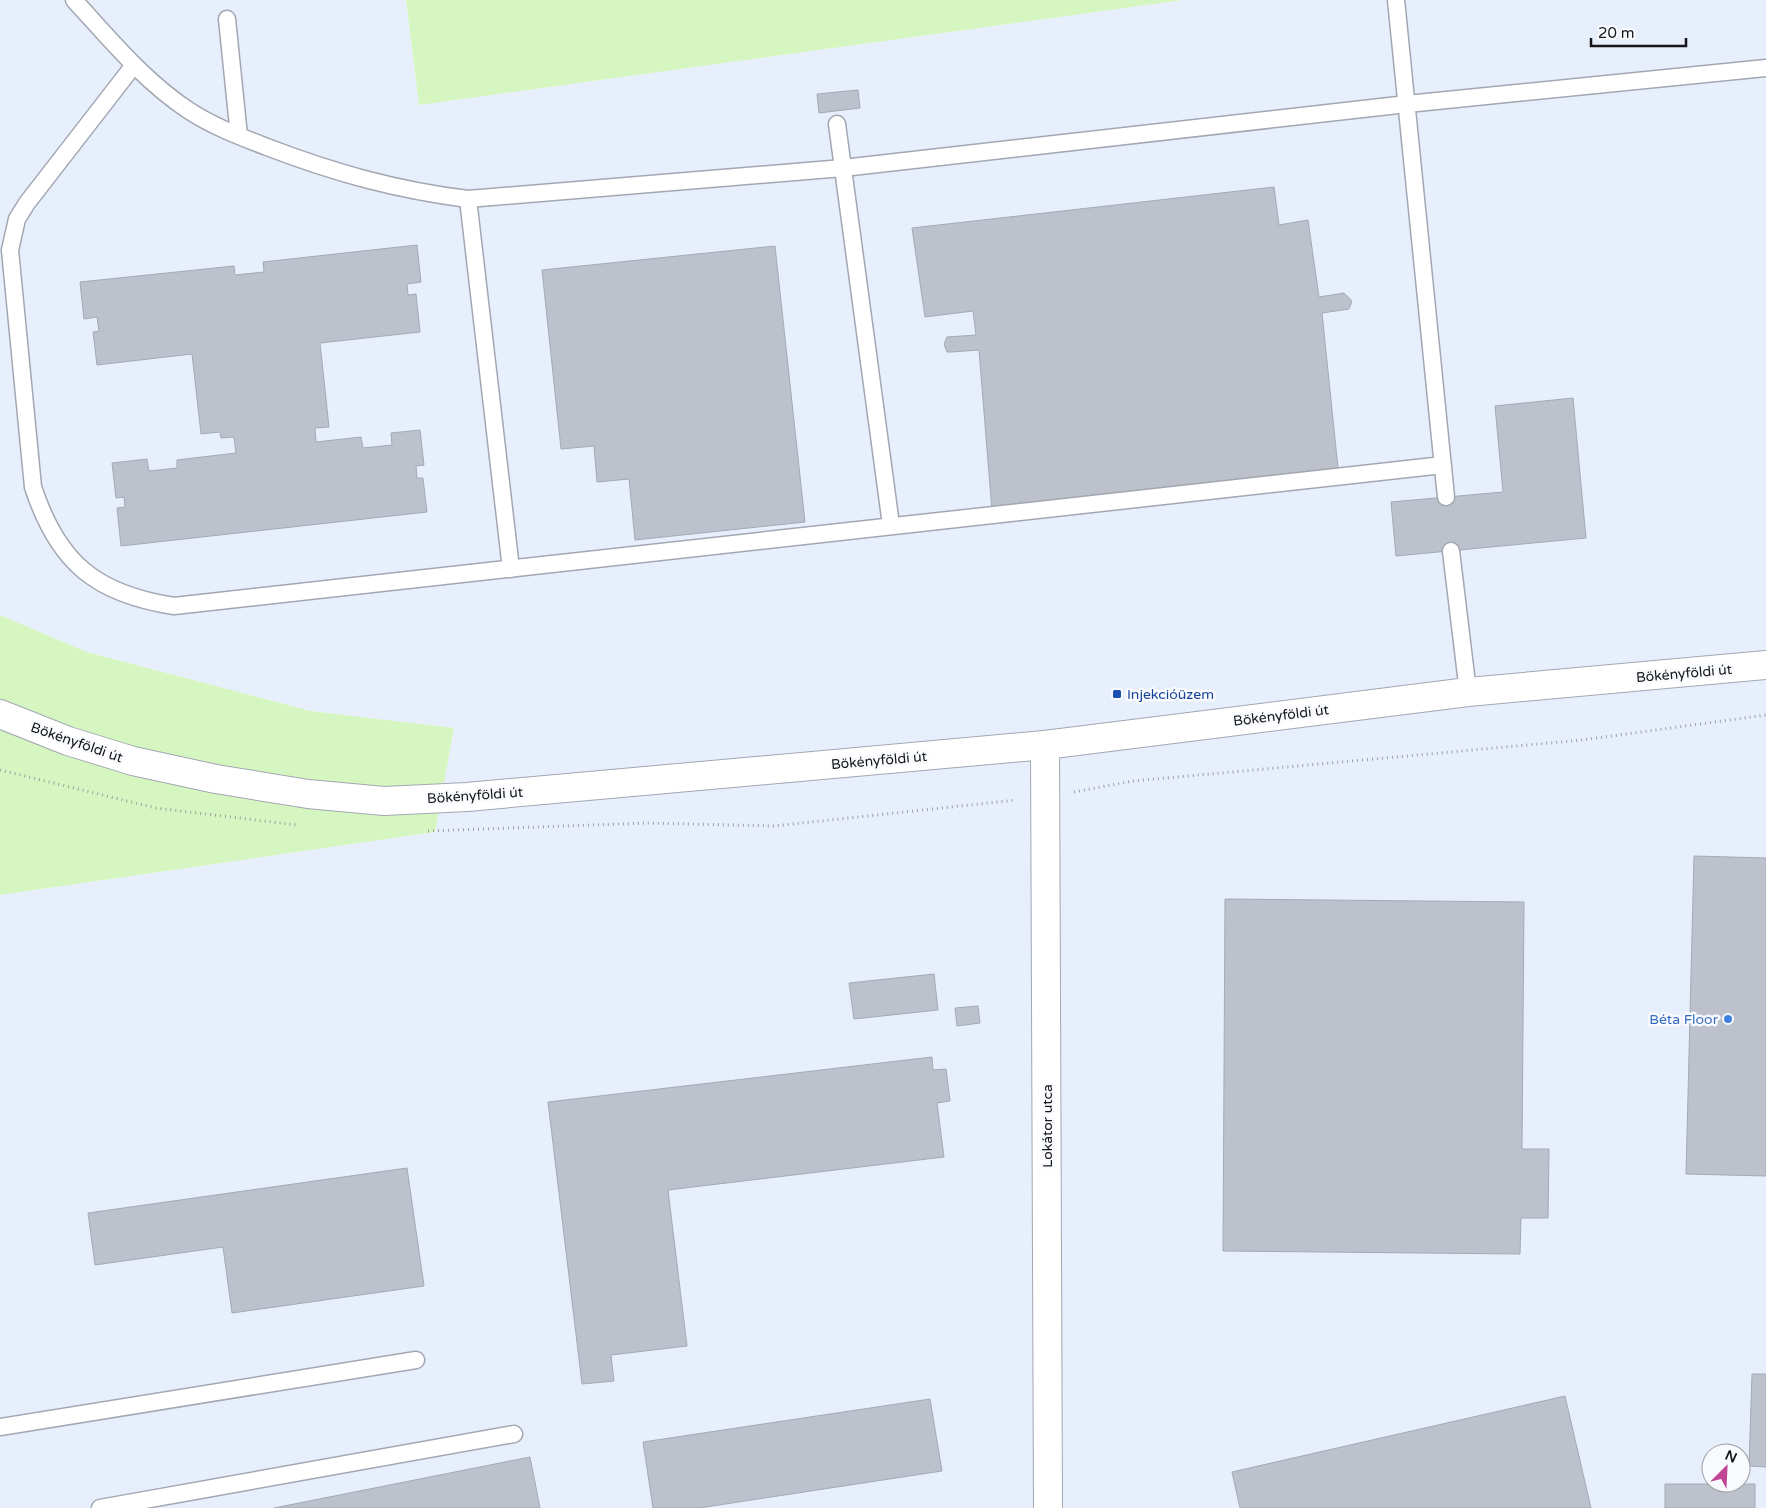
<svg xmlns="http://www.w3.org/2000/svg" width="1766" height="1508" viewBox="0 0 1766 1508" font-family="'Varela Round',sans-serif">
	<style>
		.built { fill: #e7eefc; fill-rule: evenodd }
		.green { fill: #d6f6c1 }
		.building { fill: #bcc1cb; stroke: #a4aab4 }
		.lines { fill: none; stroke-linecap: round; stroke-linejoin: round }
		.lane-casing { stroke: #a2a7b1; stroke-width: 19 }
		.street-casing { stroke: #a2a7b1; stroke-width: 30 }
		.secondary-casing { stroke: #a2a7b1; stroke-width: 30 }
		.path { stroke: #9d9fa3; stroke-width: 3; stroke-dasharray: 1 4; stroke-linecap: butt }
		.lane { stroke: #fff; stroke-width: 16 }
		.street { stroke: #fff; stroke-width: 28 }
		.secondary { stroke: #fff; stroke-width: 28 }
		.transit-dot { fill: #1a4fb4; stroke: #f8fafe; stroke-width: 2 }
		.shop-dot { fill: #3f7fe0; stroke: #f8fafe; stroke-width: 2 }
		.labels { text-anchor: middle; stroke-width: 5; stroke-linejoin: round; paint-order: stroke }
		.street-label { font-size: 14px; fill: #15171a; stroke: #f8fafe }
		.transit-label { font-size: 14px; fill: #164399; stroke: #f8fafe; text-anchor: start }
		.shop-label { font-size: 14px; fill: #366cbe; stroke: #f8fafe; text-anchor: end }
	</style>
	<rect width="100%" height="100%" fill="#f8fafe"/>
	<path class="built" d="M0,0H406L419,105L1183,0H1766V1508H0V895L435,832L454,728L311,711L87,652L0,615ZM1711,1453H1741V1483H1711Z"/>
	<path class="green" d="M406,0H1183L419,105Z
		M0,615L87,652L311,711L454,728L435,832L0,895Z"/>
	<path class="building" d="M858,90L860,108L819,113L817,94Z
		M1274,187L1279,225L1308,220L1319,297L1344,293L1352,301L1349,309L1322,313L1338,468L992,511L979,350L952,352H947L944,344L947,337L976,335L973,311L925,317L912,228Z
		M417,245L421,282L407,284L408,295L416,294L420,332L320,343L329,427L315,428L316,442L361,437L363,448L392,445L391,433L420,430L424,465L416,466L417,478H423L427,512L121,546L117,508L125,507L124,497L116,498L112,463L147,459L149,471L177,468V460L236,453L234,437L221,438L220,432L201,434L192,354L97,365L93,332L99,331L97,317L84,319L80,282L234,266L235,275L264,272L263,262Z
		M775,246L805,522L635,540L629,479L597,482L594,446L561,449L542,270Z
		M1573,398L1586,538L1396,556L1391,502L1503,492L1495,406Z
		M1694,856L1766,858V1176L1686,1174Z
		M1225,899L1524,902L1522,1149H1549L1548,1218H1521L1520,1254L1223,1251Z
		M934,974L938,1010L854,1019L849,983Z
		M978,1006L980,1023L957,1026L955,1008Z
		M932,1057L933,1070L946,1069L950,1101L937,1103L944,1157L668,1190L687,1346L611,1355L614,1381L582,1384L548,1102Z
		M407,1168L424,1286L232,1313L223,1247L95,1265L88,1213Z
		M1752,1374H1766V1467L1749,1466Z
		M1565,1396L1591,1508H1240L1232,1472Z
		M930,1399L942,1471L699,1508H653L643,1442Z
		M530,1457L540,1508H274Z
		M1665,1484H1755V1508H1665Z"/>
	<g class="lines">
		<g class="lane-casing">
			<path id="lane" d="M74,0C109,38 144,81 188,110C212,126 241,137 267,147C335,173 396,190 468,199L843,168L1407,104L1766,68
				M1396,0L1446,497
				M227,19L239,136
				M134,65L27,203L17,219L10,250L33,487C58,563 96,594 174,606L1443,465
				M837,124L891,525
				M468,199L511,569
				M1451,551L1468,692
				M0,1427L416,1360
				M100,1508L514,1434"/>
		</g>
		<g class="street-casing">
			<path id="street" d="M1045,745L1048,1508"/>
		</g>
		<g class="secondary-casing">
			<path id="secondary" d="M0,714L68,741L133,761L216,779L308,794L384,801L467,797L1045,745L1468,692L1766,665"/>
		</g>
		<path class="path" d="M0,770L156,808L297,825
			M1074,792L1133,781L1582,740L1766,715
			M428,831L647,823L774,826L1016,800"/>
		<use href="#lane" class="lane"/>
		<use href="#street" class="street"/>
		<use href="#secondary" class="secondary"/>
	</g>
	<rect class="transit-dot" x="1112" y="689" width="10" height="10" rx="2.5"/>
	<circle class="shop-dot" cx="1728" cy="1019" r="5"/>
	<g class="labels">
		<g class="street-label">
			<text transform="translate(1684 673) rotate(-5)" y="5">Bökényföldi út</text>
			<text transform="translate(1281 715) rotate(-7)" y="5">Bökényföldi út</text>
			<text transform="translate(77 742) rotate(19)" y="5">Bökényföldi út</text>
			<text transform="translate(879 760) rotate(-5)" y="5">Bökényföldi út</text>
			<text transform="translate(475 795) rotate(-4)" y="5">Bökényföldi út</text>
			<text transform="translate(1047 1126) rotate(-90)" y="5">Lokátor utca</text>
		</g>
		<g class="transit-label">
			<text x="1127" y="699">Injekcióüzem</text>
		</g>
		<g class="shop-label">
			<text x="1718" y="1024">Béta Floor</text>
		</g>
	</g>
	<g transform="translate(1726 1468) rotate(24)"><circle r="24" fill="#f8fafe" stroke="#9d9fa3"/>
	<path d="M0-4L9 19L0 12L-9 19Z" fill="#c04595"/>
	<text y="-8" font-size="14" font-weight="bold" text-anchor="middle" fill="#15171a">N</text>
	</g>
	<path d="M1591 38v8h95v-8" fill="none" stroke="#15171a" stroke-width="2.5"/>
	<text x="1598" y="38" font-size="15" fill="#15171a" stroke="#f8fafe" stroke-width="4" paint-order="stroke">20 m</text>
</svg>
